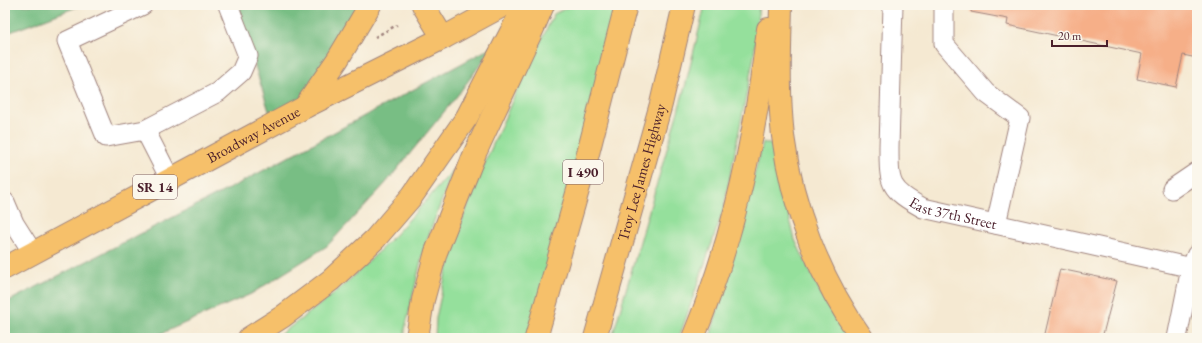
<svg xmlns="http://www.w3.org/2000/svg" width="1202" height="343" viewBox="0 0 1202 343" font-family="'EB Garamond',serif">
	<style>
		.green { fill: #95e09c; stroke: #708064 }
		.forest { fill: #78be84; stroke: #616e58 }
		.building { fill: #f6af88 }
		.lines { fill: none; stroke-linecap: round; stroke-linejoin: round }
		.minor-casing { stroke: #a0847e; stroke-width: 21 }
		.major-casing { stroke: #a0847e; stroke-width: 24 }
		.highway-casing { stroke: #a0847e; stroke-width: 24 }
		.path { stroke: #a0847e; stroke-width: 2.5; stroke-dasharray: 3 3; stroke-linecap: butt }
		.minor { stroke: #fff; stroke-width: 19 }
		.major { stroke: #f6c06b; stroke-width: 22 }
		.highway { stroke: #f6c06b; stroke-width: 22 }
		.labels { text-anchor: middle; stroke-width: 3; stroke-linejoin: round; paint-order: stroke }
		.shield { fill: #fbf7ec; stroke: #7f6065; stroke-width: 1 }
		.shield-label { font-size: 14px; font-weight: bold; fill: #4a1f2b }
		.street-label { font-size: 15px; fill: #4a1f2b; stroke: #fbf7ec }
	</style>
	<rect width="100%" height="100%" fill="#fbf7ec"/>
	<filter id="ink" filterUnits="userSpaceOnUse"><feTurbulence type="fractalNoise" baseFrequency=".025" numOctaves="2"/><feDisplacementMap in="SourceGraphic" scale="8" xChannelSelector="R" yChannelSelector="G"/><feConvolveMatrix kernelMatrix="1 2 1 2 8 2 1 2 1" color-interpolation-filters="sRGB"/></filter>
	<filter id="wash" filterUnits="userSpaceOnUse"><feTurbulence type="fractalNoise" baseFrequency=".012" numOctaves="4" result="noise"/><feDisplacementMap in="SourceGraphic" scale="16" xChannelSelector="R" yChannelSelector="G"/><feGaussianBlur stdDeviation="0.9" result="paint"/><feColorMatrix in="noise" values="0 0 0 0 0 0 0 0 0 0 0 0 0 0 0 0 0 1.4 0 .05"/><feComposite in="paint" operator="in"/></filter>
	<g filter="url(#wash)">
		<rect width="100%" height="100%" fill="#f5e9d2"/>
		<path class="green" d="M572,5H621L530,338H435L436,318L445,277L462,221L478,179L516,92L554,14Z
			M705,5H759L754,56L723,211L679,338H612L685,87Z
			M763,142L775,146L785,199L795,240L826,304L849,338H710Z
			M453,170L424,248L405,329V338H275C303,318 334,295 359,271C392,240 422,205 453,170Z"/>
		<path class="forest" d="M5,5H82L5,34Z
			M236,5H370L305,107L273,124Z
			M494,46L457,96L385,184L327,246L251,294L151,338H5V303L240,183Z"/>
		<g id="blocks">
			<path class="building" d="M972,5H1197V58L1183,55L1176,87L1137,79L1142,54L1007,25L1008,19L971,12Z
				M1060,269L1117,281L1102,338H1044Z"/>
		</g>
	</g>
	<g filter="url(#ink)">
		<use href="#blocks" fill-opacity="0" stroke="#a0847e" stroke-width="1"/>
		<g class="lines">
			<g class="minor-casing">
				<g id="minor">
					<path d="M143,5L67,41L106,137L145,130L218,92L241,72L248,56L228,5"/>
					<path id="s1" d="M893,5L889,147C889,185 889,189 923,208L1197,269"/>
					<path d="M944,5V44L986,93L1020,118L996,224"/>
					<path d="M145,130L170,179"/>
					<path d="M1172,189L1197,172"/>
					<path d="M5,202L14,223L33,253"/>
					<path d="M1177,338L1191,268L1197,254"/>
				</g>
			</g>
			<g class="major-casing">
				<g id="major">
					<path id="s2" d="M5,268L305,107L443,38L504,5"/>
				</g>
			</g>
			<g class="highway-casing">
				<g id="highway">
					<path d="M423,5L443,38"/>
					<path d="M781,5C780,48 778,93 783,136C792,208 820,279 862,338"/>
					<path d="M305,107L338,59L370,5"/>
					<path d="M249,338L282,317L331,280L375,239L412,196L467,117L525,5"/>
					<path d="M417,338L423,300L436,252L475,153L534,26L543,5"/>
					<path d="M536,338L584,169L626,5"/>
					<path id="s3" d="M595,338L661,104L684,5"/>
					<path d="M693,338C733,242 756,133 768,29"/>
				</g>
			</g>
			<path class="path" d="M375,37L397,25"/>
			<use href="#minor" class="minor"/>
			<use href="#major" class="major"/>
			<use href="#highway" class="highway"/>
		</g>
	</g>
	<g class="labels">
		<g class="shield">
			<rect x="563" y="160" width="40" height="24" rx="3"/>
			<rect x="133" y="175" width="44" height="24" rx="3"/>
		</g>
		<g class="shield-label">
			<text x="583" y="177">I 490</text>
			<text x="155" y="192">SR 14</text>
		</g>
		<g class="street-label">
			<text dy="5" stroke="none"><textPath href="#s2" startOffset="282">Broadway Avenue</textPath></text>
			<text dy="5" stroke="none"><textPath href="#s3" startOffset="172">Troy Lee James Highway</textPath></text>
			<text dy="5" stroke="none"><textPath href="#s1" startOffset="249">East 37th Street</textPath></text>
		</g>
	</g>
	<rect width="1202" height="343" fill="none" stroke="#fbf7ec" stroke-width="20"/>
	<path d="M1052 40v6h55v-6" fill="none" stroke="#4a1f2b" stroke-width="2"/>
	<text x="1058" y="40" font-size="12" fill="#4a1f2b" stroke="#fbf7ec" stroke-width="3" paint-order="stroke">20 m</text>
</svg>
